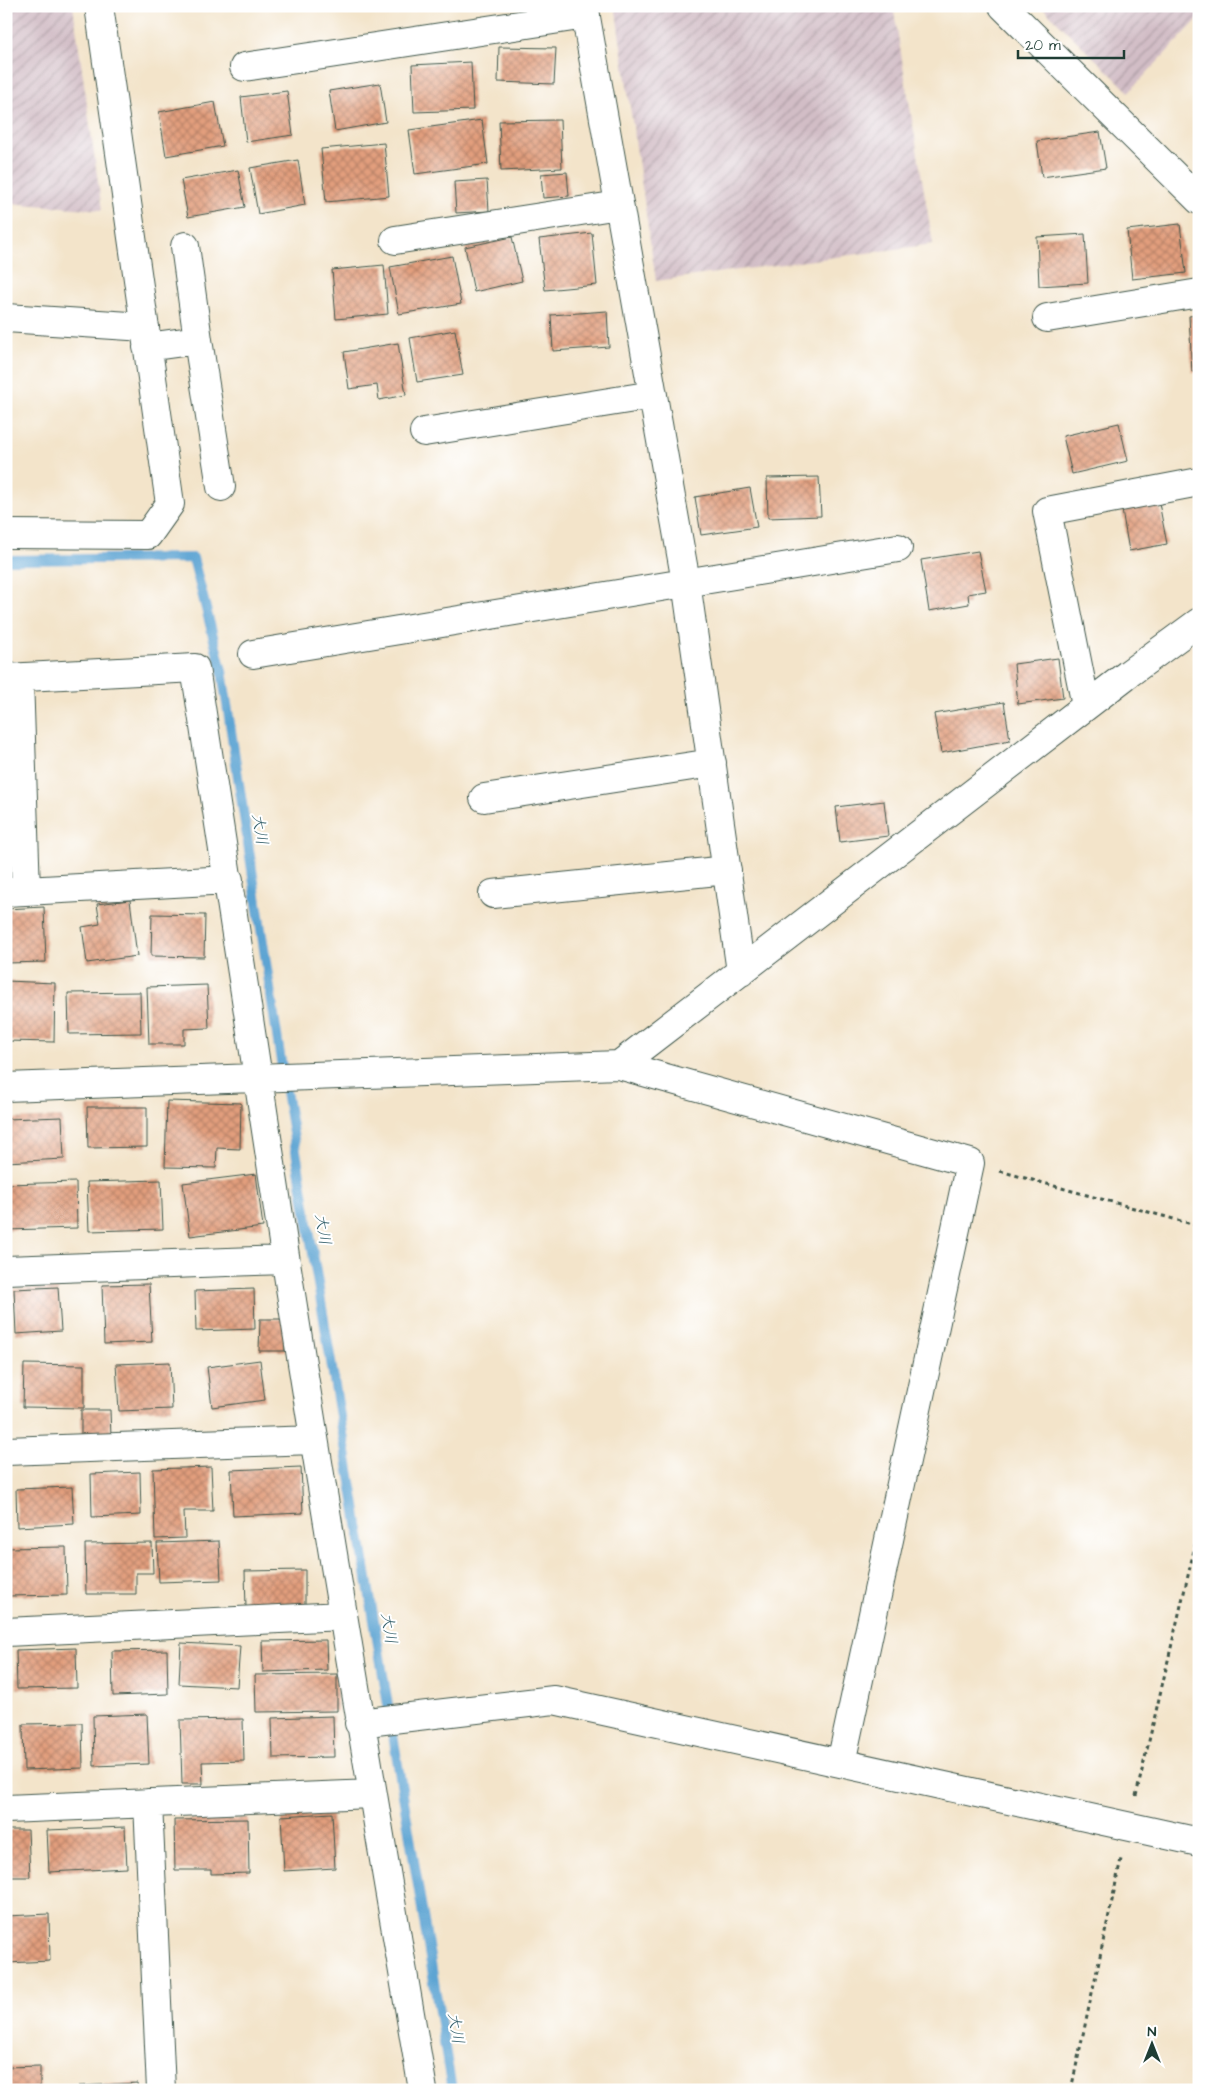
<svg xmlns="http://www.w3.org/2000/svg" width="1205" height="2096" viewBox="0 0 1205 2096" font-family="'Architects Daughter','Klee One',sans-serif">
	<style>
		.industrial { fill: url(#industrial-furrows) }
		.lines { fill: none; stroke-linecap: round; stroke-linejoin: round }
		.stream { stroke: #5da4d3; stroke-width: 10 }
		.building { fill: url(#building-cross-hatch) }
		.minor-casing { stroke: #3f564a; stroke-width: 30 }
		.path { stroke: #3f564a; stroke-width: 3; stroke-dasharray: 4 4; stroke-linecap: butt }
		.minor { stroke: #fff; stroke-width: 28 }
		.labels { text-anchor: middle; stroke-width: 4; stroke-linejoin: round; paint-order: stroke }
		.water-label { font-size: 16px; font-style: italic; fill: #35616c; stroke: #fff }
	</style>
	<defs>
		<pattern id="industrial-furrows" width="10" height="10" patternUnits="userSpaceOnUse" patternTransform="scale(1.25)"><rect width="10" height="10" fill="#d2bdc6"/><path d="M-1 1l2-2M0 10L10 0M9 11l2-2" fill="none" stroke="#aa9ba2"/></pattern>
		<pattern id="building-cross-hatch" width="8" height="8" patternUnits="userSpaceOnUse" patternTransform="scale(1.25)"><rect width="8" height="8" fill="#e29e7d"/><path d="M0 0l8 8M0 8l8-8" fill="none" stroke="#b78267"/></pattern>
	</defs>
	<rect width="100%" height="100%" fill="#fff"/>
	<filter id="ink" filterUnits="userSpaceOnUse"><feTurbulence type="fractalNoise" baseFrequency=".02" numOctaves="2"/><feDisplacementMap in="SourceGraphic" scale="10" xChannelSelector="R" yChannelSelector="G"/><feConvolveMatrix kernelMatrix="1 2 1 2 8 2 1 2 1" color-interpolation-filters="sRGB"/></filter>
	<filter id="wash" filterUnits="userSpaceOnUse"><feTurbulence type="fractalNoise" baseFrequency=".0096" numOctaves="4" result="noise"/><feDisplacementMap in="SourceGraphic" scale="20" xChannelSelector="R" yChannelSelector="G"/><feGaussianBlur stdDeviation="1.12" result="paint"/><feColorMatrix in="noise" values="0 0 0 0 0 0 0 0 0 0 0 0 0 0 0 0 0 1.4 0 .05"/><feComposite in="paint" operator="in"/></filter>
	<g filter="url(#wash)">
		<rect width="100%" height="100%" fill="#f3e4ca"/>
		<path class="industrial" d="M6,6H73L102,210L6,203Z
			M615,6H893L933,244L656,281Z
			M1041,6H1199V18L1129,92Z"/>
		<g class="lines">
			<path class="stream" d="M6,560L193,558L222,671L280,1055L452,2090"/>
		</g>
		<g id="blocks">
			<path class="building" d="M499,47L556,48L554,84L498,82Z
				M471,62L473,110L414,112L412,65Z
				M380,83L386,122L335,131L329,91Z
				M287,91L293,135L246,142L241,97Z
				M215,102L223,146L166,156L159,112Z
				M482,120L488,164L415,174L409,130Z
				M560,120L562,168L501,171L499,121Z
				M1100,132L1106,168L1042,177L1037,141Z
				M384,143L389,196L326,202L321,149Z
				M298,160L305,205L258,214L250,168Z
				M238,170L245,207L188,217L181,180Z
				M567,172L569,196L543,198L541,174Z
				M487,180L489,211L456,213L454,182Z
				M1180,224L1186,273L1132,279L1127,230Z
				M592,233L597,285L545,290L539,239Z
				M1085,234L1088,283L1039,286L1037,237Z
				M512,237L522,281L474,292L465,247Z
				M452,256L461,304L399,314L390,267Z
				M384,265L388,314L336,319L332,270Z
				M607,311L609,347L553,351L551,315Z
				M1199,315V371L1192,372L1189,316Z
				M455,330L463,375L417,382L410,338Z
				M398,343L406,395L379,400L377,385L349,389L344,352Z
				M1119,423L1128,461L1072,474L1063,436Z
				M819,477L821,516L768,518L767,478Z
				M750,488L757,527L701,535L695,497Z
				M1159,503L1167,544L1129,551L1122,510Z
				M978,551L986,591L968,594L969,604L929,611L921,560Z
				M1058,658L1063,698L1018,704L1014,664Z
				M1004,702L1010,740L941,753L934,714Z
				M884,801L888,836L840,842L836,807Z
				M130,900L137,956L87,963L82,927L100,924L97,904Z
				M44,907L46,962L6,963V909Z
				M152,914L205,915L204,957L151,956Z
				M6,981L55,983L54,1042L6,1041Z
				M207,985L209,1028L184,1029V1044H149L147,987Z
				M140,992L141,1033L69,1034L68,993Z
				M167,1101L241,1103L240,1149L217,1148L216,1168L165,1167Z
				M87,1107H147V1147L88,1148Z
				M62,1117L64,1159L6,1162V1119Z
				M256,1174L263,1227L190,1236L183,1183Z
				M161,1180L163,1229L89,1231L87,1182Z
				M76,1182L77,1228L6,1230V1184Z
				M149,1284L152,1342L104,1344L102,1285Z
				M58,1287L61,1331L16,1334L14,1289Z
				M254,1289L255,1329L196,1331L195,1291Z
				M260,1319H285V1351H259Z
				M260,1360L265,1400L212,1407L207,1367Z
				M170,1362L172,1409L119,1411L116,1364Z
				M24,1364L84,1365V1408L23,1407Z
				M81,1410H110L111,1437L81,1438Z
				M211,1467L213,1511H184L185,1538L155,1539L153,1469Z
				M301,1467L303,1513L233,1516L231,1470Z
				M140,1472L141,1515L92,1517L91,1474Z
				M72,1487L74,1524L17,1527L16,1489Z
				M219,1541L221,1580L159,1582L157,1543Z
				M152,1543L153,1573H136V1594H86L85,1544Z
				M66,1547L67,1595L6,1596V1548Z
				M305,1570V1608L246,1609L245,1571Z
				M326,1640L327,1670L263,1672L262,1641Z
				M181,1643L240,1646L237,1687L179,1684Z
				M76,1648L77,1688L17,1689L16,1650Z
				M167,1650L168,1694L113,1696L112,1651Z
				M337,1674V1711L256,1712L255,1675Z
				M147,1714L149,1764L94,1766L93,1716Z
				M333,1716L334,1757L273,1758L272,1718Z
				M243,1719L244,1761L202,1762L203,1784H182L180,1720Z
				M82,1723L83,1768L24,1770L23,1724Z
				M332,1813L335,1868L284,1871L281,1816Z
				M248,1819L249,1873L211,1874V1870H175L174,1820Z
				M125,1827L127,1868L49,1872L47,1830Z
				M6,1830H28L30,1877H6Z
				M49,1914L50,1961L6,1963V1916Z
				M40,2066V2090H6V2067Z
				M137,2083L138,2090H79V2086Z"/>
		</g>
	</g>
	<g filter="url(#ink)">
		<use href="#blocks" fill-opacity="0" stroke="#3f564a" stroke-width="1"/>
		<g class="lines">
			<g class="minor-casing">
				<path id="minor" d="M584,6L686,582L741,972
					M1003,6L1199,200
					M244,67L586,15
					M395,240L619,205
					M6,318L145,327
					M1047,318L1199,293
					M198,340L221,487
					M147,347L198,340L185,246
					M424,432L653,395
					M6,534L148,535L170,504L99,6
					M253,654L898,548
					M6,678L195,668C227,866 255,1064 286,1262C329,1538 376,1814 423,2090
					M19,678L26,891
					M1086,706L1047,511L1199,482
					M484,798L712,763
					M6,892L229,880
					M493,894L727,870
					M619,1065L970,1163L841,1763
					M6,1087L619,1065L1128,674L1199,622
					M6,1270L285,1260
					M6,1451L314,1440
					M6,1632L343,1616
					M359,1723L554,1700L1199,1842
					M148,1803L161,2090
					M6,1809L372,1794"/>
			</g>
			<path class="path" d="M1000,1171L1199,1226
				M1136,1796L1199,1529
				M1071,2090L1121,1859"/>
			<use href="#minor" class="minor"/>
		</g>
	</g>
	<g class="labels">
		<g class="water-label">
			<text transform="translate(261 829) rotate(81)" y="6">大川</text>
			<text transform="translate(324 1229) rotate(81)" y="6">大川</text>
			<text transform="translate(390 1628) rotate(81)" y="6">大川</text>
			<text transform="translate(457 2028) rotate(81)" y="6">大川</text>
		</g>
	</g>
	<rect width="1205" height="2096" fill="none" stroke="#fff" stroke-width="25"/>
	<g transform="translate(1152 2044)" stroke="#ffffff" stroke-width="4" paint-order="stroke">
	<path d="M0-4L9 19L0 12L-9 19Z" fill="#1f3d34"/>
	<text y="-8" font-size="14" font-weight="bold" text-anchor="middle" fill="#1f3d34">N</text>
	</g>
	<path d="M1018 50v8h106v-8" fill="none" stroke="#1f3d34" stroke-width="2.5"/>
	<text x="1025" y="50" font-size="15" fill="#1f3d34" stroke="#ffffff" stroke-width="4" paint-order="stroke">20 m</text>
</svg>
